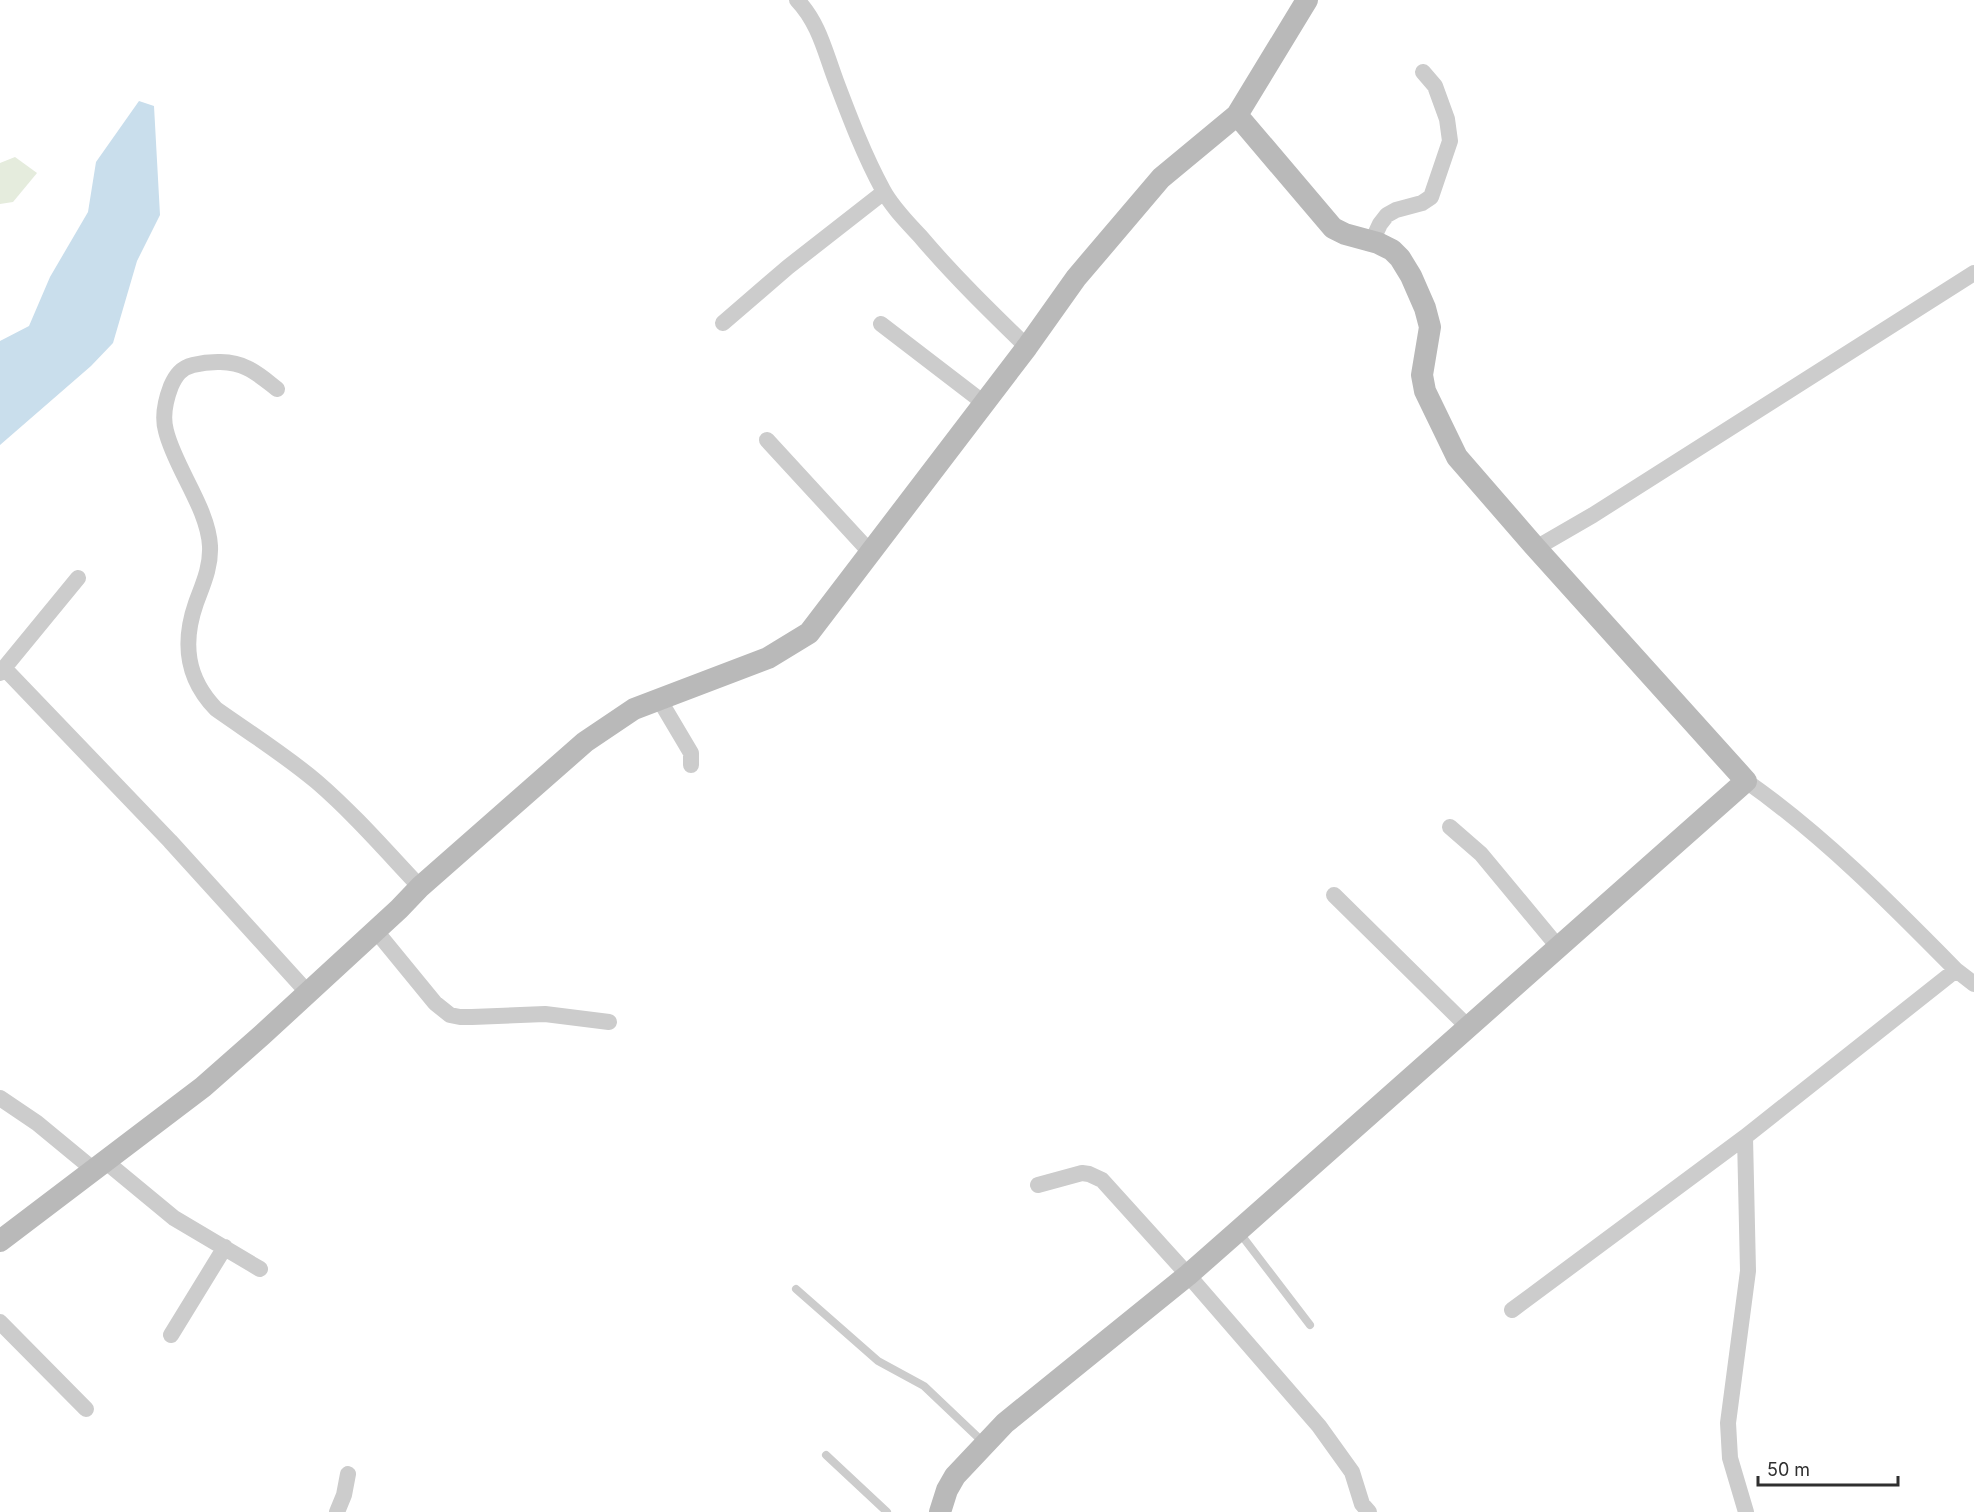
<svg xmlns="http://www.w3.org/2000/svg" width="1974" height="1512" viewBox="0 0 1974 1512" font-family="Inter,sans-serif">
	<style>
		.green { fill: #e5ecdd }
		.water { fill: #c9deec }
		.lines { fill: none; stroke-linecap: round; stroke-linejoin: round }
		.lane { stroke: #ccc; stroke-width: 8 }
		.street { stroke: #ccc; stroke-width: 16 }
		.secondary { stroke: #b9b9b9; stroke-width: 22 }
	</style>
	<rect width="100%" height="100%" fill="#fff"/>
	<path class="green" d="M15,157L37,173L13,202L0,204V163Z"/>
	<path class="water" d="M139,101L154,106L160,215L137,261L113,343L91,366L0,445V341L29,326L50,277L88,212L96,162Z"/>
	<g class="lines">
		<path class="lane" d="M1239,1232L1310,1325
			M796,1289L878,1361L924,1386L984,1443
			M826,1455L887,1512"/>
		<path class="street" d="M797,0C819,23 825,52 836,81C850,118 864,155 883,190C892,207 907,222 920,236C953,275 990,311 1027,347
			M1372,241L1380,224L1387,215L1396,210L1422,203L1431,197L1450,141L1447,119L1435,86L1423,72
			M723,323L788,267L884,192
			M881,324L984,403
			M277,389C268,382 258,373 247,368C232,360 209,361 193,365C181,368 176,375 171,386C166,399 162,417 166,431C175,468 208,508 210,546C211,567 203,584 196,603C182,643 186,678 216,709C250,733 285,755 317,782C354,814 386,851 420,887
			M767,440L870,552
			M1536,548L1593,515L1974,273
			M5,669L170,841L308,993
			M0,673L78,578
			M659,699L691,753V765
			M1746,781C1823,835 1890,903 1956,970L1974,984
			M1450,827L1481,854L1559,948
			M1334,895L1468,1027
			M376,931L435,1003L450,1015L460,1017H472L545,1014L609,1022
			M0,1098L37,1123L94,1170
			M1745,1137L1748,1271L1728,1423L1730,1458L1746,1512
			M105,1161L174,1218L260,1269
			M1038,1185L1082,1173L1089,1174L1102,1180L1188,1275L1319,1426L1352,1472L1362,1504L1369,1512
			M1512,1310L1745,1137L1956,970
			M0,1322L86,1409
			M171,1335L225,1247
			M337,1512L344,1495L348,1474"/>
		<path class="secondary" d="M0,1241L203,1087L262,1035L399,909L420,887L585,742L634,709L768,658L809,633L1027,347L1076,278L1161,178L1237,115L1307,0
			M940,1512L947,1490L955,1476L1005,1423L1188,1275L1238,1231L1746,781L1536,548L1457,457L1425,391L1422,375L1430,327L1425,308L1411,276L1400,258L1392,250L1378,243L1345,234L1333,228L1237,115"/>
	</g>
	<path d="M1758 1476v9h140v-9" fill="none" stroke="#2f2f2f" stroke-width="3"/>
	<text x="1767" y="1476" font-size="18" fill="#2f2f2f" stroke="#ffffff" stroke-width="4.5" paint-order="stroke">50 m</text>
</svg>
